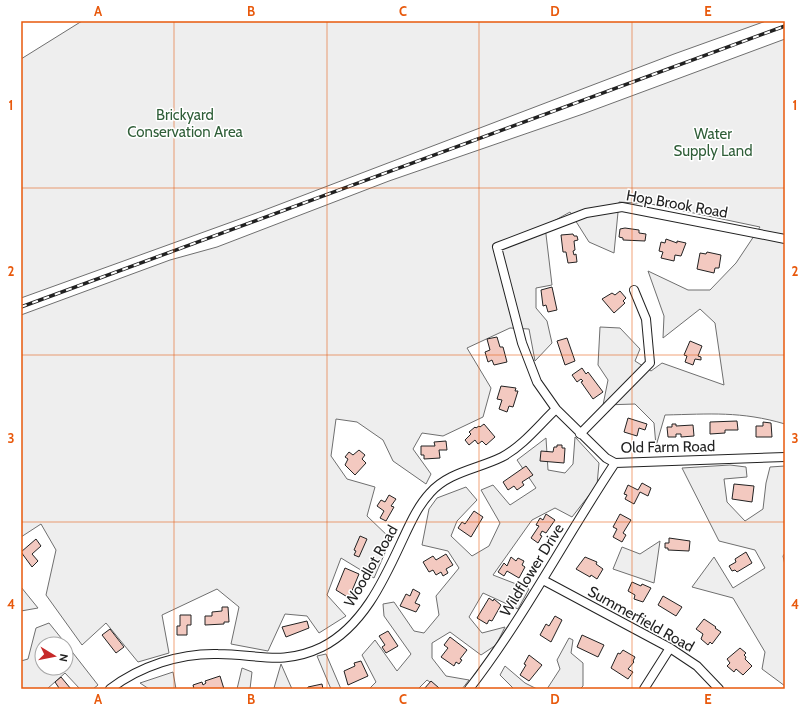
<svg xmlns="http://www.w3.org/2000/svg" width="806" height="710" viewBox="0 0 806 710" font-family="Cabin,sans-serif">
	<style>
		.green { fill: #eee; stroke: #6f6f6f }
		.building { fill: #f3c9c0; stroke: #222 }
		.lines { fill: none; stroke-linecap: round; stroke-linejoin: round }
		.minor-casing { stroke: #222; stroke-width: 10 }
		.minor { stroke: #fff; stroke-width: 8 }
		.rail-casing { stroke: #222; stroke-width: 3.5 }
		.rail { stroke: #fff; stroke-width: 2; stroke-dasharray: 6; stroke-linecap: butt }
		.grid { fill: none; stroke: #e8590c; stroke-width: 1; stroke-opacity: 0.55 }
		.labels { text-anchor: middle; stroke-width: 3; stroke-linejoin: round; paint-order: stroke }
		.park-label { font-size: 15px; fill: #2f5e38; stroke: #fff }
		.street-label { font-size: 15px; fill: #222; stroke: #fff }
		.neatline { fill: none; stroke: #e8590c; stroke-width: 1.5 }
		.grid-label { font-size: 13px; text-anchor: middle; font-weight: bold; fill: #e8590c }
	</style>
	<rect width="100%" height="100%" fill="#fff"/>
	<path class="green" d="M82,21H766L674,54L262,211L21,298V59Z
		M785,39V424C741,411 710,414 665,415L656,446L654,423L635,404L603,405L608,380L598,365L600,327L620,328L640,349L635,361L651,371L662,363L724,385L715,323L700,309L663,338L664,316L648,271L688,290H710L736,263L760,227L651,204L619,202L614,253L589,242L570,212L545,226L552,285L536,288V308L547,321L552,343L535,361L529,329L510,328L467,348L491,388L483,417L443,436L422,433L413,449L431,474L426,484L393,461L383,440L357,422L336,419L331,456L347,479L375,487L367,516L391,539L374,578L341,558L327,595L346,616L319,633L307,616L285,614L268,651L231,644L239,607L217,589L162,615L169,653L138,662L106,623L82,645L46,595L56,550L41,524L21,537V315L170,260L217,247L389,181L583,114Z
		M575,437L599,463L597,485L572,517L555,508L532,520L493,575L529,589L518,609L483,593L469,617L482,633L505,627L496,645L481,655L450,632L432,643V658L446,676L469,680L462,689H440L427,680L418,689H369L376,682L362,655L375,640L397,671L411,654L384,616L383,604L394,602L414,631L424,633L439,615L436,596L459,568L448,551L422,545L429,509L437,498L466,487L477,500L457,521L451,536L472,556L489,546L500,523L481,490L493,485L510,505L536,488L517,460L546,438L548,470L565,473L573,464Z
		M730,465L746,467L747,477L724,479L727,502L745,521L763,509L766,483L770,467L785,466V553L783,556L785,565V686L762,669L765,652L733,598L692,587L714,557L733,588L765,568L755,550L719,541L682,468Z
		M660,541L654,583L613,569L622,547L640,554Z
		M21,587L38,608L21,611Z
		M49,623L66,644H42V668H66V644L98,685L93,689H80L65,673L47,689H21V661L28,659L36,628Z
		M569,638L573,640L571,653L583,663V686L580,689H547L560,669L557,660Z
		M326,654L341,689H331L317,656Z
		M281,664L292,689L274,688Z
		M505,666L525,683L537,689H514L500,675Z
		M242,668L252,672L250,689H237Z
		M173,672L176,689H149L140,683Z"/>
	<path class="building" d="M625,228L639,230V233L646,234L645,241L623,240V238L619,237L620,229Z
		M573,234L574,236H577L578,240L574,241L575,250L573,251L574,255L576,254L577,262L568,263L566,252H563L561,235Z
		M666,239L677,243V241L686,243L681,256L675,255L674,261L661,258L663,252L659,251L661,242L665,243Z
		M707,252L721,255L719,268H715L714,273L697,269L700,253L706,254Z
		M552,287L557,310L548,312L546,305L543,306L541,290Z
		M620,291L626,298L623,301L625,303L614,313L602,299L612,293L615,295Z
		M497,337L500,347H503L507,362L494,365L492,360L488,362L485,352L490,350L487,339Z
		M567,338L575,361L565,365L557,341Z
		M690,341L702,346L698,356L701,357V360L695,359L693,365L685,362L687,356L684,355Z
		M582,368L586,374L588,372L603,392L593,399L581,382L583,381L581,379L577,382L572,375Z
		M501,386L516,388L515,391H518L513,407L509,406L507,412L499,409L502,400L497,399Z
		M628,418L647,424L645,430L639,428L637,436L624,432Z
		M737,421L738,430H725V433L710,434V422Z
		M763,422L771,423L772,437H756V426H763Z
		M484,424L495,437L486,445L482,441L478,444L475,440L469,445L465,440L471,434L469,432L475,427L476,428L479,426L480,427Z
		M672,424H676V426L693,425L694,436L681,437V434H676V437H668L667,427H672Z
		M446,441L447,450H439L440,458L424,459V455H421V446H435L434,442Z
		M557,445H562V448H565L564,463L540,461L541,451L553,452L554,447H557Z
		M359,450L365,455L362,459L366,463L355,475L345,465L348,459L345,457L349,452L353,455Z
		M526,466L533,475L522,482L524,485L517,490L514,486L508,490L503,482Z
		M642,483L651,488L648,496L640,492L634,504L625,499L627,495L624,494L628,485L638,490Z
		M734,484L754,486L752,502L732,499Z
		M389,495L396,499L391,506L394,507L386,521L380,518L384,511L377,506L381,500L385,502Z
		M474,511L483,517L471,537L458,528L462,522L465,524Z
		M546,514L555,520L546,533L542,531L540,535L542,536L538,543L531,538L539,526L536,525L540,518L543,520Z
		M620,514L631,520L623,533L626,535L622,542L613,537L617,529L613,527Z
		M360,536L367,539L359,557L354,555L356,551L354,550Z
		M669,538L690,541L689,551L668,550V548H665V543H669Z
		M36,539L41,546L32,554L38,561L32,567L21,552Z
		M746,552L752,563L737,572L735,570L732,571L729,566L736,562L735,559Z
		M446,554L453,565L446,569L448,573L443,576L441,572L436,575L433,570L429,572L423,562L433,556L436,560Z
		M511,557L516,561L518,558L524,561L522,565L525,567L519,578L507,571L504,576L498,572L504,563L507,566Z
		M585,557L597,562L596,564L603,569L597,579L591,575L590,577L576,569Z
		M345,568L359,574L349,598L336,590Z
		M632,582L641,586L642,584L651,588L643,602L634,599L635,595L628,591Z
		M413,589L420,593L415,603L420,605L416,612L400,606L406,594L410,596Z
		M663,596L682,607L676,616L658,605Z
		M489,598L493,601L494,599L501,605L492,621L489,620L487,624L477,618Z
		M222,607H228L229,622H224V624L205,625V616H212V612L222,611Z
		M180,615H191V625H187V635H177V626H180Z
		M555,616L562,620L551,642L540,635L546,624L549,626Z
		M704,619L716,627L715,628L721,632L712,644L710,642L708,645L701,639L703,634L696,629Z
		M307,621L309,628L286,637L282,627Z
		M110,629L124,647L116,653L102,635Z
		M388,631L398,646L386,653L382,647L385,645L379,636Z
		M582,635L604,645L598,657L577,647Z
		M450,637L467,650L460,659L462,660L459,664L456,662L454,666L441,657L448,648L444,645Z
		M740,648L746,653L744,655L746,657L745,659L752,666L743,675L736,669L734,672L727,666L730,663L727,659Z
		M623,650L635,657L633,661L634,662L628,669L633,672L628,679L611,668L618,653L620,654Z
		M529,655L542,665L529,681L520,675L526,665L524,664Z
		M361,661L368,676L348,685L344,671L355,666L354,663Z
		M220,676L224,689H194L193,685L202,682L203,685L206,683L205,681Z
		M61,677L71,689H57L59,688L55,682Z
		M431,681L439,688V689H424Z
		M322,684L323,689H307L308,687Z"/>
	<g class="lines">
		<g class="minor-casing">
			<path id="minor" d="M785,239L622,207L586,213L497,247L522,343L537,382L556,409L606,458L615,463L785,457
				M580,434L650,363L646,319L634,290
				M543,580L670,648L697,666L719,689
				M110,689C140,666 180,653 218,654C257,654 283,666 322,647C362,627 383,582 401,543C409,526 417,507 430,493C448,472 478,469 502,457C523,446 540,424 556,409
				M469,689C524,618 565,538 615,463
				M644,689L670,648"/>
		</g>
		<use href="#minor" class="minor"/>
		<g class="rail-casing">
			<path id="rail" d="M21,307L785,26"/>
		</g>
		<use href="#rail" class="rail"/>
	</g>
	<path class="grid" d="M174,21V689M327,21V689M479,21V689M632,21V689M21,188H785M21,355H785M21,522H785"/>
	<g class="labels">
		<g class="park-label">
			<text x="185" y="120">Brickyard<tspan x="185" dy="17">Conservation Area</tspan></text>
			<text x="713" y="139">Water<tspan x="713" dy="17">Supply Land</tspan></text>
		</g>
		<g class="street-label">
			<text transform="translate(677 204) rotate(10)" y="5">Hop Brook Road</text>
			<text transform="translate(668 447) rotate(-1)" y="5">Old Farm Road</text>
			<text transform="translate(371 566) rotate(-60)" y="5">Woodlot Road</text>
			<text transform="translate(532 570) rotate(-58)" y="5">Wildflower Drive</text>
			<text transform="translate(641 619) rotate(29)" y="5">Summerfield Road</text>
		</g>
	</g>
	<rect width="806" height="710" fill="none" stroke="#ffffff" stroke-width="44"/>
	<g transform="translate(54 656) rotate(100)"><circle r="19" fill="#ffffff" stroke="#a7a7a7"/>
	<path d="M0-3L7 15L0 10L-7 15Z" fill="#c62828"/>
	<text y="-6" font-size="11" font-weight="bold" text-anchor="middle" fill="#222222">N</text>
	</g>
	<rect x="22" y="22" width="762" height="666" class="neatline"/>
	<g class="grid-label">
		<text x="98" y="16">A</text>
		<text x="251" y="16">B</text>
		<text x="403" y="16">C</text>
		<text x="555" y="16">D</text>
		<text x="708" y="16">E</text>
		<text x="11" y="110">1</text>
		<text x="795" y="110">1</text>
		<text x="11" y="276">2</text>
		<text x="795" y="276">2</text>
		<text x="11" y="443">3</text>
		<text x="795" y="443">3</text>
		<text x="11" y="609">4</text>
		<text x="795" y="609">4</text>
		<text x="98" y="704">A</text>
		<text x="251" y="704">B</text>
		<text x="403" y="704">C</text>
		<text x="555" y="704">D</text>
		<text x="708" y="704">E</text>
	</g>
</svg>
